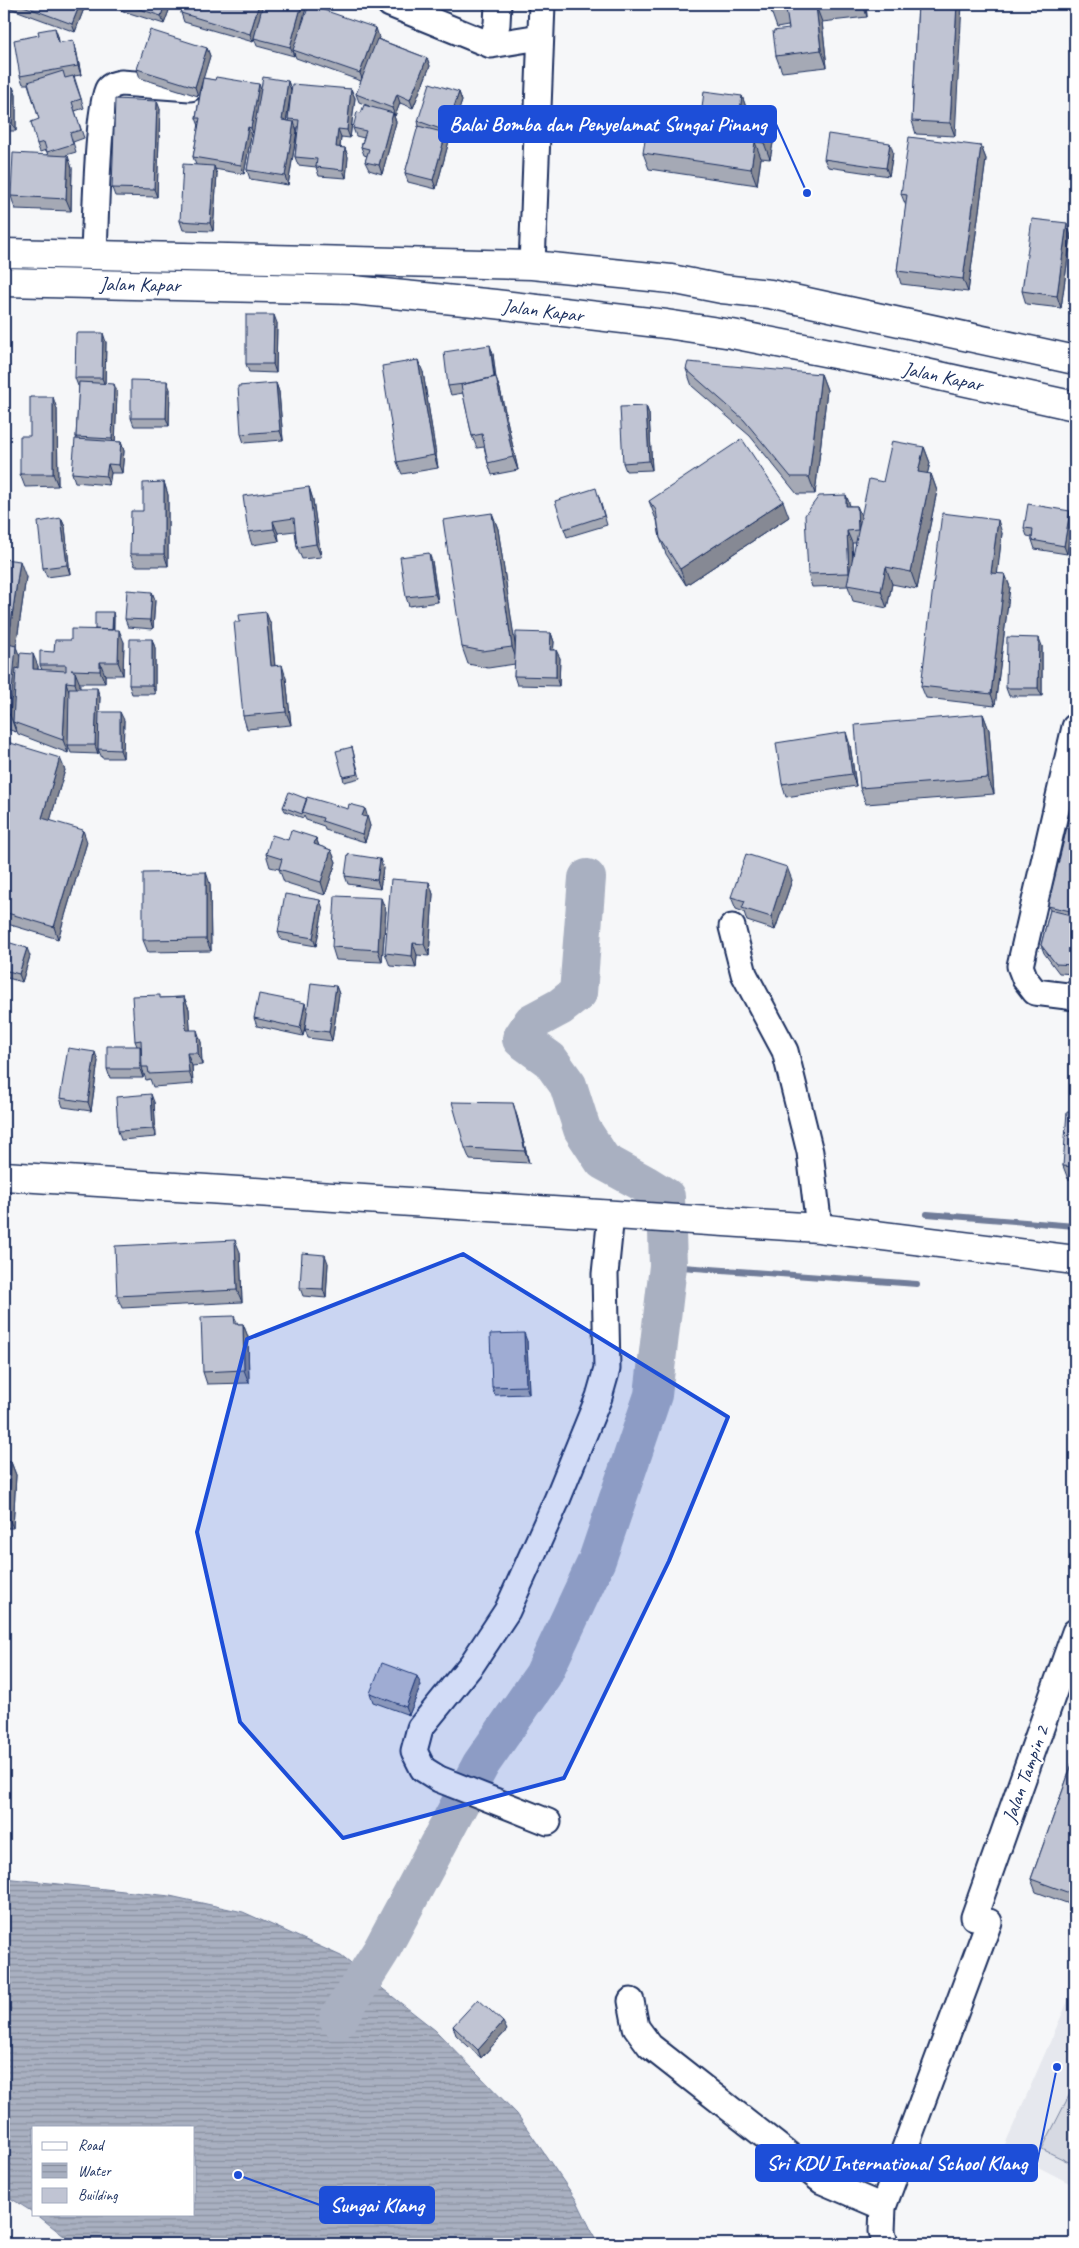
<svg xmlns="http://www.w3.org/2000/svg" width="1079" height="2248" viewBox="0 0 1079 2248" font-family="Caveat,sans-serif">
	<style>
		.built { fill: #e6e8ee }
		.pitch { fill: #d6d9e2; stroke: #7884a0 }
		.water { fill: url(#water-rules); stroke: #707c99 }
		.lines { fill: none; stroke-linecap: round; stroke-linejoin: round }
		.stream { stroke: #707c99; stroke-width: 6 }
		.river { stroke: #a9b0c1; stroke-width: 38 }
		.street-casing { stroke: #1b2f5e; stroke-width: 29 }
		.primary-casing { stroke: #1b2f5e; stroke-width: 31 }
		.highway-casing { stroke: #1b2f5e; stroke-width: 31 }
		.street { stroke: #fff; stroke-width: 25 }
		.primary { stroke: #fff; stroke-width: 28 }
		.highway { stroke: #fff; stroke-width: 28 }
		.wall { fill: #a5a9b5; stroke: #1b2f5e; fill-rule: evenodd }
		.shaded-wall { fill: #868994; stroke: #1b2f5e }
		.building { fill: #c0c4d3; stroke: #1b2f5e }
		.marked { fill: #1d4ed8; fill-opacity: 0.2; stroke: #1d4ed8; stroke-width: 4; stroke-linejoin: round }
		.labels { text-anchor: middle; stroke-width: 4.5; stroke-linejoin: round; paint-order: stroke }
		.street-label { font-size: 20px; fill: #1b2f5e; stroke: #fff }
		.leader { fill: none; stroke: #1d4ed8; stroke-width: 2 }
		.callout-dot { fill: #1d4ed8; stroke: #fff; stroke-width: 2 }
		.callout { fill: #1d4ed8; stroke: #1d4ed8; stroke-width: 2 }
		.callout-label { font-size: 21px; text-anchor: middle; font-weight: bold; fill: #fff }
	</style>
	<defs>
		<pattern id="water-rules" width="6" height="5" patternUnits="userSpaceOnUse" patternTransform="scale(1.25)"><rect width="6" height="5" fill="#a9b0c1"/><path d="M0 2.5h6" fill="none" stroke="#8990a0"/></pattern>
	</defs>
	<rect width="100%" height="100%" fill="#f6f7f9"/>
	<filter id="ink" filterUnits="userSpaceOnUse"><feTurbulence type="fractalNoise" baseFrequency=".02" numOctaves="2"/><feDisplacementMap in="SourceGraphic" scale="10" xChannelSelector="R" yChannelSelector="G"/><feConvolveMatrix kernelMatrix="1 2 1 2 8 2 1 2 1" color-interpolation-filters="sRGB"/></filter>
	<g filter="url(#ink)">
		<path class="built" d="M1075,1985V2186L1003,2149Z"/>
		<path class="pitch" d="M1075,2084V2165L1042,2149Z"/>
		<path class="water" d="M4,1878L170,1896L243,1912L341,1956L435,2030L517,2114L577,2201L598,2244H74L36,2214H194V2127H34V2213L4,2194Z"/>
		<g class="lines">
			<path class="stream" d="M927,1214L1075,1226
				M668,1266L917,1284"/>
			<path class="river" d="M338,2019L381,1951L481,1764L543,1675L597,1560L653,1395L668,1266L666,1197L645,1184L603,1161L582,1129L568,1085L550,1060L521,1039L532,1022L560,1007L578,993L587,878"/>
			<g class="street-casing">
				<path id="street" d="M390,4L491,45
					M491,45L540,37
					M491,45L497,24L498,4
					M94,255C95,230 98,103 108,89C111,85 116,84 121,83L190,88
					M532,265L542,4
					M1075,727L1020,966L1025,979L1035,992L1075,997
					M732,927L744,974L785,1051L810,1152L819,1228
					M548,1822L439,1779L423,1769L414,1751L420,1728L472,1664L507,1611L557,1500L599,1397L607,1369L605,1274L611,1215
					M974,1917L1075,1632
					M631,2001L636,2027L650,2046L822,2181L883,2207
					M885,2244L882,2231L883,2207L989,1922"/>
			</g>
			<g class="primary-casing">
				<path id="primary" d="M4,1176L819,1228L1075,1260"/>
			</g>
			<g class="highway-casing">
				<path id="highway" d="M4,253L532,265L671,279L722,289L770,294L1075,360
					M4,282L353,290L495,304L666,324L732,334L876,362L1075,406"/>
			</g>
			<use href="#street" class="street"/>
			<use href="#primary" class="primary"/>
			<use href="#highway" class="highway"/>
		</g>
		<path class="wall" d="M6,4H85V6L75,32L7,7Z
			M101,4H170L171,5L164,24Z
			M184,4H307L301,26L379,37L378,39L427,58L430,66L413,108L400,103L395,116H394L396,122L382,174L369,170L365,162L367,156L364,155L361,147L364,138L356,136L353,128L361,113L369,106L359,102L356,94L361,81L296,58L294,53V56L257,46L254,38L253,42L184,22L181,13Z
			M653,4H667L668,5L654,6Z
			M770,4H866L867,17L822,22L827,67L782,72L776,56L789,29L788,26L777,28L771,11Z
			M918,4L955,136L916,134L912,121Z
			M58,36L59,43L76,49L81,75L74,76L84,108L75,111L84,138L73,142L76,152L66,155L72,168L71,211L15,209L11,196L48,155L46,150L40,152L37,144L39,119L28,84H23L20,76Z
			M207,48L210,56L203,78L261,90L288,81L291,90L351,89L355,98L350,138L341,137L340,148H345L348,157L346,178L319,176L316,167L298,165L295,157L298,128H296L297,131L288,185L250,179L247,170L253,136H251L244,174L214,169L217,174L213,231L183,230L180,221L196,165L193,157L199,126L196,118L202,81L198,96L140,78L137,69ZM291,90L288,119L289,121H286Z
			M4,87H13L16,95V131H4Z
			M459,92L462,101L449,139H448L449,141L436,189L408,182L405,173L419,126L418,121Z
			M742,96L748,113L747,119L768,122L774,138L770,159L761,158L757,185L649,169L643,153L701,117Z
			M160,109L157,197L115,196L112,188Z
			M981,146L986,159L968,292L901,284L897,271L906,206L901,194Z
			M893,152L889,176L828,167L824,159Z
			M1071,236L1061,308L1026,304L1022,291Z
			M277,323L276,373L249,372L246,364Z
			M106,342L105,383L117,392L115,442H121L124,451L122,473H111L109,485L75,482L72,473L77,439L76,437L79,386H78L75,378Z
			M493,354L496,379L500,389L518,470L492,475L488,463L484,447L477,448L472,436L463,393L451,395L448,386Z
			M686,369L821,374L827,390L815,494H797L750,436L692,386Z
			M423,372L438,468L402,474L397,462Z
			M276,383L279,392L283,440L244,443L241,434Z
			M170,389L169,426H134L131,418Z
			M646,406L649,414L652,470L626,471L623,463Z
			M57,409L58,486L25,487L20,474L30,436Z
			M924,447L930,463L927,474H931L937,491L917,589L892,584L887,608L853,601L848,586L812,587L808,574L846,495L850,506H857L861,516L883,482ZM852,543H856L853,559Z
			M164,482L168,495V566H135L130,554L143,511Z
			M309,487L313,500L321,557L302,559L297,547L295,531L278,533L279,541L252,545L248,532Z
			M599,497L607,525L567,537L564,529Z
			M649,501L789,517L686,585L666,554L660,538L657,520L655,517Z
			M1070,511L1073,520L1067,554L1035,549L1032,540V537L1027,536L1024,528Z
			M492,513L498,529L515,645L551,633L554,642L553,650L560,658L559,686L517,685L514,676L515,664L488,668L468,664L462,647Z
			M61,518L65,527L70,574L47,577L43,568Z
			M1002,533L997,574H1005L1010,587L995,706L926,698L921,686Z
			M4,559L26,577L16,647L20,658L38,666V670H42L40,665L54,652L71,640L95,629L114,617V630L124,642L123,675H105V683H79L80,688L100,697L99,712L124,720L123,758H102L98,749L99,730L98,754L71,753L68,745V753L18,734L16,729V732L4,728Z
			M432,561L438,602L409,606L406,597Z
			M152,592L155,600L153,629L128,627L125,619Z
			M271,625L275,666L286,678L291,725L247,729L243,716Z
			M152,639L155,648V694H132L129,685Z
			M1042,646V696H1009L1006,688Z
			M983,714L989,730L994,794L866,804L860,788Z
			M4,741L65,770L50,820L87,842L58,939L4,923Z
			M850,745L856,786L786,797L782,784Z
			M352,747L360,778L344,782L343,777Z
			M1075,794V974L1059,973L1044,953L1041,945L1050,910L1048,906Z
			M307,799L368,817L367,818L370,826L365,842L325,830L324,826L306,820L304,816L303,818L285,811L283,807Z
			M316,838L319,846L331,850L336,862L325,895L284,882L279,869L270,867L266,854L288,840Z
			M383,868L380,889L348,884L345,876Z
			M792,880L775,930L747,921L744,912L736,909L731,897Z
			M429,882L433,894L429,956L417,955L416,968L390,966L385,953Z
			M210,884L211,951L148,952L143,940Z
			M323,909L316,946L281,940L278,932Z
			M386,911L382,962L336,960L332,947Z
			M4,941L30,956L22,982L4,977Z
			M336,986L339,994L332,1041L308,1038L305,1029L306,1025L303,1036L257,1026L254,1018L308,1010Z
			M184,997L189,1009L190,1030L201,1042L202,1065L192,1066L193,1084L153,1087L150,1079L146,1080L143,1071V1078H110L107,1069L137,1046L135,1041L161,998Z
			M98,1061L91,1111L63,1107L60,1098Z
			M154,1102L156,1137L121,1140L118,1131Z
			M1075,1112V1180L1068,1179L1063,1166Z
			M517,1116L529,1163L470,1160L465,1148Z
			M240,1252L242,1302L122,1308L117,1296Z
			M328,1263L326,1298L303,1296L300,1288Z
			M234,1316L238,1324H243L248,1337L249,1383L207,1384L203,1372Z
			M527,1341L529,1394L495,1395L492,1387Z
			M4,1462H11L16,1475L13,1528H4Z
			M421,1685L409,1715L373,1702L370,1693Z
			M1075,1756V1906L1036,1892L1031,1879Z
			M453,2026L507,2030L481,2058L456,2035Z"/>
		<path class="shaded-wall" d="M80,4H85V6L75,32L72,24Z
			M165,4H170L171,5L164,24L161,16Z
			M259,4H264L253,42L250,34Z
			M302,4H307L295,50H293L294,53V56L290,47Z
			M863,4H866L867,17Z
			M957,4H962L955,136L950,123Z
			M816,6L822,22L827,67L821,50Z
			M6,8L9,16L5,55L4,51V31Z
			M55,28L58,36L61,52L58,43Z
			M376,28L379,37L363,82L360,73Z
			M73,40L76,49L81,75L78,66Z
			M207,48L210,56L198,96L195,87Z
			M427,58L430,66L413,108L410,100Z
			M288,81L291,90L285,129L282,120Z
			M259,84L262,93L254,136L251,128Z
			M13,87L16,95V131L12,123Z
			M351,89L355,98L350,138L347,130Z
			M459,92L462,101L449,139L446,131Z
			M397,94L400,103L395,116L392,108Z
			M742,96L748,113L745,134L739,118Z
			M157,101L160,109L157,197L154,189Z
			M393,113L396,122L382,174L379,165Z
			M294,122L297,131L288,185L285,176Z
			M768,122L774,138L770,159L764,143Z
			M248,127L251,136L244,174L241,165Z
			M338,129L341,137L339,156L336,147Z
			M446,133L449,141L436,189L433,180Z
			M755,142L761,158L757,185L751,169Z
			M890,143L893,152L889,176L886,168Z
			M981,146L986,159L968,292L963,279Z
			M345,148L348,157L346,178L343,170Z
			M68,156L72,168L71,211L66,199Z
			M214,166L217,174L213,231L210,223Z
			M1067,223L1071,236L1061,308L1057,296Z
			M274,315L277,323L276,373L273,364Z
			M103,333L106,342L105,386L102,378Z
			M490,345L493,354L496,379L500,389L518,470L513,457L495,379Z
			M418,360L423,372L438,468L434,455Z
			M821,374L827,390L815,494L809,477Z
			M167,381L170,389L169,426L166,418Z
			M276,383L279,392L283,440L280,431Z
			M114,384L117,392L115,447L112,439Z
			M53,397L57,409L58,486L53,474Z
			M646,406L649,414L652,470L649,461Z
			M121,442L124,451L122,473L119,465Z
			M924,447L930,463L924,488L918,472Z
			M108,464L111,473L109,485L106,476Z
			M931,474L937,491L917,589L911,572Z
			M164,482L168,495V566L164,554Z
			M309,487L313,500L321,557L316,544Z
			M846,495L851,508L846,506Z
			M783,501L789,517L686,585L680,569Z
			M857,506L862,518L858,530Z
			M1070,511L1073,520L1067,554L1064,546Z
			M492,513L498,529L518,664L512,647Z
			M61,518L65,527L70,574L67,565Z
			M998,520L1002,533L996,586L991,573Z
			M273,521L278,533L279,541L274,529Z
			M847,531L852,543L854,585L849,573Z
			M429,553L432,561L438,602L435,594Z
			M20,561L26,577L16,647L22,662L13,722L16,729V732L10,715L8,644Z
			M886,567L892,584L887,608L881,591Z
			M1005,574L1010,587L995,706L991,694Z
			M152,592L155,600L153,629L150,620Z
			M113,612L114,617L113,637L112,632Z
			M266,612L271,625L276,679L271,666Z
			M119,630L124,642L123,675L118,662Z
			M551,633L554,642L553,658L550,650Z
			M1039,638L1042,646V696L1038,688Z
			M152,639L155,648V694L152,685Z
			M556,650L560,658L559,686L556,677Z
			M33,654L38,666L37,682L33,669Z
			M100,662L105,675V683L100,671Z
			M282,665L286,678L291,725L286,712Z
			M75,672L80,684L79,696L75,683Z
			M66,682L70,695L68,753L63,740Z
			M97,688L100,697L98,754L95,745Z
			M120,712L124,720L123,758L120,750Z
			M983,714L989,730L994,794L988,778Z
			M846,732L850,745L856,786L852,774Z
			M60,758L65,770L47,831L42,818Z
			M365,808L370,826L365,842L362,834V816Z
			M83,830L87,842L58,939L54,927Z
			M316,838L321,851L314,844Z
			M331,850L336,862L325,895L321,882Z
			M380,859L383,868L380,889L377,880Z
			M787,867L792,880L775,930L771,917Z
			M206,872L210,884L211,951L206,939Z
			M429,882L433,894L429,956L424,944Z
			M381,898L386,911L382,962L378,950Z
			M320,900L323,909L316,946L313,938Z
			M413,943L417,955L416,968L412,956Z
			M27,948L30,956L22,982L19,974Z
			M336,986L339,994L332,1041L329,1032Z
			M184,997L189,1009L191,1043L186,1030Z
			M305,1003L308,1012L303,1036L300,1028Z
			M197,1030L201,1042L202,1065L198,1053Z
			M140,1046L143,1054L142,1067L143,1071V1078L140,1069Z
			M95,1052L98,1061L91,1111L88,1102Z
			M187,1053L192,1066L193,1084L189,1072Z
			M151,1094L154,1102L156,1137L153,1129Z
			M513,1103L517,1116L529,1163L525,1151Z
			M235,1240L240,1252L242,1302L237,1290Z
			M325,1255L328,1263L326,1298L323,1289Z
			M243,1324L248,1337L249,1383L244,1370Z
			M524,1333L527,1341L529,1394L526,1386Z
			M4,1354L8,1365L4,1434Z
			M11,1462L16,1475L13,1528L8,1516Z
			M417,1676L421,1685L409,1715L406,1707Z
			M503,2022L507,2030L481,2058L478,2050Z"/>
		<path class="building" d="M18,4H80L72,24Z
			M124,4H165L161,16Z
			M184,4H259L250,34L181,13Z
			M263,4H302L290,47L254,38Z
			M770,4H834L816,6L821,50L776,56L773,31L789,29L786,9L771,11Z
			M918,4H957L950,123L912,121Z
			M309,5L376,28L360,73L293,50Z
			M4,7L6,8L4,31Z
			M55,28L58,43L73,40L78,66L20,76L14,40L39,35L38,31Z
			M150,30L207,48L195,87L137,69Z
			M377,39L427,58L410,100L397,94L392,108L356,94Z
			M63,71L65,78L73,76L81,99L72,102L81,130L70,133L73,144L47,152L44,142L37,144L31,122L39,119L28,82Z
			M216,77L259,84L251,128L248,127L241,165L193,157L200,118H196L203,78L215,80Z
			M263,77L288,81L282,120L294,122L285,176L247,170Z
			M430,83L459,92L446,131L418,121Z
			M292,84L351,89L347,130L338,129L336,147L345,148L343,170L316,167L317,159L295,157L299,120L288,119Z
			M4,87H13L12,123L4,122Z
			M704,91L742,96L739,118L768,122L764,143L755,142L751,169L643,153L650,110L701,117Z
			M115,99L157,101L154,189L112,188Z
			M364,105L393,113L379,165L365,162L369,149L361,147L366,131L353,128L357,112L361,113Z
			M418,126L446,133L433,180L405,173Z
			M828,134L890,143L886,168L824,159Z
			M909,137L981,146L963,279L897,271L907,195L901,194Z
			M13,153L68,156L66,199L11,196Z
			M183,164L214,166L210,223L180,221Z
			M1032,219L1067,223L1057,296L1022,291Z
			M246,315H274L273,364H246Z
			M76,333H103L102,378H75Z
			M490,345L494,377L464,384L448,386L444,352Z
			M418,360L434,455L397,462L382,366Z
			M688,362L821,374L809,477H791L744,420L686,369Z
			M496,377L513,457L488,463L482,434L472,436L461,385Z
			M131,380L167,381L166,418H131Z
			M79,382L114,384L112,439L76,437Z
			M276,383L280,431L241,434L238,386Z
			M30,397H53V474H20V436H30Z
			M646,406L649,461L623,463L620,407Z
			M75,439L121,442L119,465L108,464L106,476L72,473Z
			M742,439L783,501L680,569L660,538L656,510L649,501Z
			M892,441L924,447L918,472L931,474L911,572L886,567L881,591L847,585L869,479L883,482Z
			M164,482V554H130L131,511H143V483Z
			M309,487L316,544L297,547L294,518L273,521L274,529L248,532L243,496Z
			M596,488L604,516L564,529L555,501Z
			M846,495V506H857L858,530L847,531L849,573L808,574L805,515L819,496Z
			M1028,504L1070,511L1064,546L1032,540L1033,529L1024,528Z
			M492,513L512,647L482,651L462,647L443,520Z
			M942,513L998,520L991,573L1005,574L991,694L921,686Z
			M61,518L67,565L43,568L38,522Z
			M429,553L435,594L406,597L400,557Z
			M4,559L20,561L8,644L16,646L10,715L4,714Z
			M127,590L152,592L150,620L125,619Z
			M95,612H113L112,630L95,629Z
			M266,612L271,666L282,665L286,712L243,716L234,622H240L239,615Z
			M71,629L119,630L118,662H100V671L71,670L75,672V683L66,682L63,740L13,722L16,668L19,669L20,653L33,654V669L66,671V665H40V651L54,652L55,640H71Z
			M516,632L551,633L550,650H556V677L514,676Z
			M1007,637L1039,638L1038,688H1006Z
			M130,639H152V685H129Z
			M69,688H97L95,745H68Z
			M99,712H120V750L98,749Z
			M983,714L988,778L860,788L855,725Z
			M846,732L852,774L782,784L776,743Z
			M4,741L60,758L42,818L83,830L54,927L4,912Z
			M352,747L358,774L343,777L336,751Z
			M289,792L307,799L302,814L283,807Z
			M1075,794V912L1048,906Z
			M307,797L348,809L349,804L365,808L362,816L367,817L362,834L322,821L323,818L302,812Z
			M291,830L316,838L314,844L331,850L321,882L279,869L282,859L266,854L272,835L288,840Z
			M348,854L380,859L377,880L345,876Z
			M746,854L787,867L771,917L742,908L745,901L731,897Z
			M206,872V939L143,940V873Z
			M391,879L429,882L424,944L413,943L412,956L385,953Z
			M285,894L320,900L313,938L278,932Z
			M335,896L381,898L378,950L332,947Z
			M1050,910L1075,916V965L1056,964L1041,945Z
			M4,941L27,948L19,974L4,970Z
			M311,983L336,986L329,1032L305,1029Z
			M259,994L305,1003L300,1028L254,1018Z
			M160,995V998L184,997L186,1030H197L198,1053H187L189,1072L149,1074L148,1067H142L141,1040L135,1041L132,996Z
			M107,1046H140V1069H107Z
			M68,1048L95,1052L88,1102L60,1098Z
			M151,1094L153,1129L118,1131L116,1097Z
			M452,1102L513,1103L525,1151L465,1148Z
			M1067,1111L1075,1112V1167L1063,1166Z
			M235,1240L237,1290L117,1296L115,1246Z
			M302,1253L325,1255L323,1289L300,1288Z
			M234,1316L235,1324H243L244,1370L203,1372L201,1317Z
			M524,1333L526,1386L492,1387L490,1334Z
			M4,1462H11L8,1516L4,1515Z
			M382,1663L417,1676L406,1707L370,1693Z
			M1075,1756V1895L1031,1879Z
			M478,1999L503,2022L478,2050L453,2026Z"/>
	</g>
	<path class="marked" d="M463,1254L728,1417L669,1561L564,1778L343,1838L240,1722L197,1532L247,1339Z"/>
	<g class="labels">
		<g class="street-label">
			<text transform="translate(140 284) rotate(1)" y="7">Jalan Kapar</text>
			<text transform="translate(543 310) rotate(7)" y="7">Jalan Kapar</text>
			<text transform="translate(943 376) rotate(12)" y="7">Jalan Kapar</text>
			<text transform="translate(1025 1774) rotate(-70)" y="7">Jalan Tampin 2</text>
		</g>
	</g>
	<path class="leader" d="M807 193L776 124M1057 2067L1037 2163M238 2175L320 2205"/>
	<g class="callout-dot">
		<circle cx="807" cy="193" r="5"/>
		<circle cx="1057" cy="2067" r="5"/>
		<circle cx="238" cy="2175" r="5"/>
	</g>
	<g class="callout">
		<rect x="439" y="106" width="337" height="36" rx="5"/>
		<rect x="756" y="2145" width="281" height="36" rx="5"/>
		<rect x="320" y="2187" width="114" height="36" rx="5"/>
	</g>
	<g class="callout-label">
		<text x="608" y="131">Balai Bomba dan Penyelamat Sungai Pinang</text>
		<text x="897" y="2170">Sri KDU International School Klang</text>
		<text x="377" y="2212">Sungai Klang</text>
	</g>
	<rect width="1079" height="2248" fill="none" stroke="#fff" stroke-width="20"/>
	<rect x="10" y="10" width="1059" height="2228" fill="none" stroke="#1b2f5e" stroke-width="2" filter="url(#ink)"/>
	<rect x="32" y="2126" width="162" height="90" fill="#ffffff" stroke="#a4acbf"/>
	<rect x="42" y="2142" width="25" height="8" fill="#ffffff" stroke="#a4acbf"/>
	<text x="78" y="2150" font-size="15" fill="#1b2f5e">Road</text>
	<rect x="42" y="2163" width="25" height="15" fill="url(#water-rules)" stroke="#a4acbf"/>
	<text x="78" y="2176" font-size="15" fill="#1b2f5e">Water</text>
	<rect x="42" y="2188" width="25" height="15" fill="#c0c4d3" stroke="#a4acbf"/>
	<text x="78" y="2200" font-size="15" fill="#1b2f5e">Building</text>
</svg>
